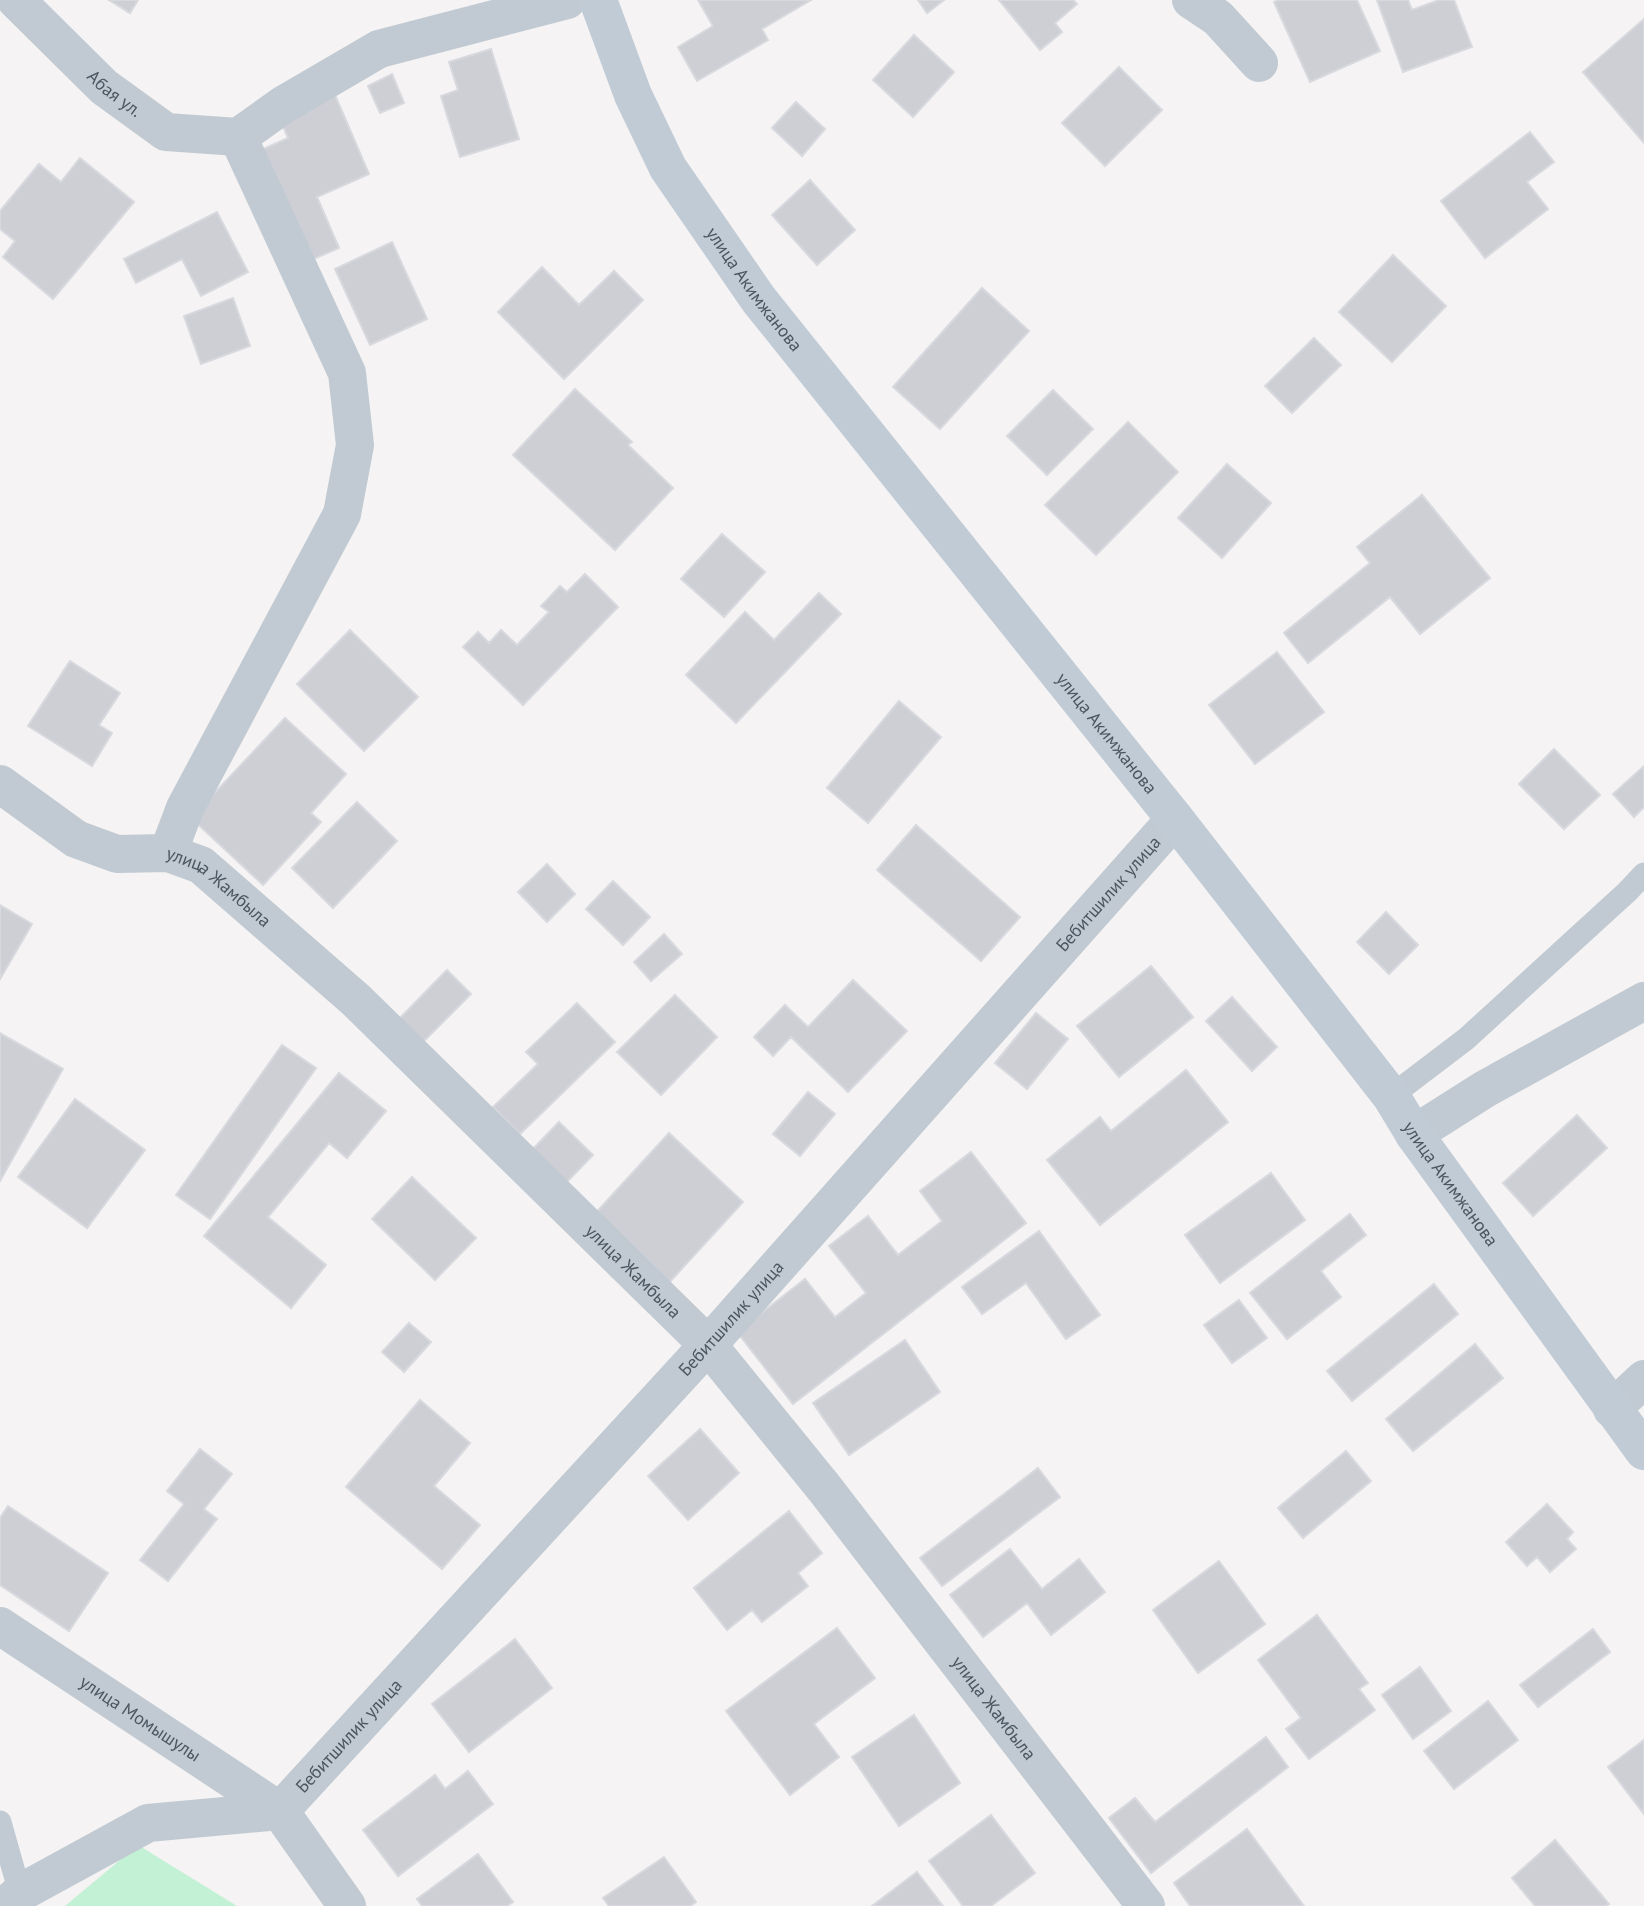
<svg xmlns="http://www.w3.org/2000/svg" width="1644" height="1906" viewBox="0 0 1644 1906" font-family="'PT Sans',sans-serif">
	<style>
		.green { fill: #c3f1d5 }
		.building { fill: #cdcfd5; stroke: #d7d9de; stroke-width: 2 }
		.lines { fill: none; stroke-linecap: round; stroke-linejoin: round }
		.lane { stroke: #c1cad2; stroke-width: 23 }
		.street { stroke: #c1cad2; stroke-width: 38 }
		.secondary { stroke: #c1cbd6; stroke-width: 38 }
		.labels { text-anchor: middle; stroke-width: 5; stroke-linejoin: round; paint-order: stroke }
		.street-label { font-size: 18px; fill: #4a5661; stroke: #fff }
	</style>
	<rect width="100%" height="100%" fill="#f5f3f3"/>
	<path class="green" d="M138,1845L237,1906H65Z"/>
	<path class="building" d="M109,0H138L130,13Z
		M698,0H811L762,29L768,40L697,81L678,47L713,26Z
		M918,0H944L927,13Z
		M999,0H1073L1077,4L1055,23L1062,32L1040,50Z
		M1279,0H1357L1380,51L1310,82L1274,2Z
		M1377,0H1408L1412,10L1439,0H1454L1472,47L1403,72Z
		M1644,19V143L1583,72Z
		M914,35L954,72L913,117L873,80Z
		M491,49L519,139L460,157L441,96L458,90L449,62Z
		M1119,67L1162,110L1105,166L1062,123Z
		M392,74L404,103L380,113L368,86Z
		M335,95L369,174L317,197L339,248L309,261L261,150L288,138L280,119Z
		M796,102L825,129L802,156L772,128Z
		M1530,132L1554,162L1527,182L1548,209L1485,258L1441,201Z
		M80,158L134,202L53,299L3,257L15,241L0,229V211L39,164L61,182Z
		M810,180L855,230L817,265L772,215Z
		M217,212L248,272L201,296L182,259L136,283L124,259Z
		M392,242L427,319L370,345L335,269Z
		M1393,255L1446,306L1392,362L1339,312Z
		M542,267L579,305L614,271L643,300L564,379L498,312Z
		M982,288L1029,331L940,429L893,387Z
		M233,298L250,346L201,364L184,316Z
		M1314,338L1341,365L1292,413L1265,386Z
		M575,389L632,442L628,445L673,488L615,550L513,455Z
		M1053,390L1093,429L1047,475L1007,436Z
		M1128,422L1178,472L1096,555L1045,505Z
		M1227,464L1271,503L1222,558L1178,518Z
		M1422,495L1490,578L1420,634L1390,597L1308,663L1284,633L1370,563L1357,547Z
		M722,534L765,572L724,617L681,579Z
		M585,574L618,607L523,705L463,647L478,632L489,643L501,630L517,645L549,612L541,606L560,586L567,592Z
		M819,593L841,614L736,723L686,675L745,612L774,640Z
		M350,630L418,697L364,751L297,684Z
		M1277,652L1324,712L1255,764L1209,705Z
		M70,661L120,693L99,725L112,733L92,766L28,726Z
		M899,701L941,737L868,823L827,788Z
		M285,718L346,774L311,813L321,822L263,885L191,818Z
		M1554,749L1600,795L1564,829L1519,784Z
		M1644,766V807L1634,817L1613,794Z
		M357,802L397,841L333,908L292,868Z
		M916,825L1020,917L981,961L877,870Z
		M547,864L575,894L547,922L518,892Z
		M613,881L650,917L623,945L586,909Z
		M0,905L32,924L0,979Z
		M1386,912L1418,945L1389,974L1357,942Z
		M664,934L682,954L651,981L634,962Z
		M1151,966L1193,1017L1119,1077L1077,1026Z
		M447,970L471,994L420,1045L397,1021Z
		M853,980L907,1031L848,1092L791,1037L773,1056L754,1037L785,1005L808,1027Z
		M675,995L717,1037L661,1095L617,1052Z
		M1232,997L1277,1047L1252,1071L1206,1021Z
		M577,1003L615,1042L520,1134L493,1107L538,1064L526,1052Z
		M1036,1013L1068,1039L1027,1089L995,1063Z
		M0,1033L63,1069L0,1181Z
		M282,1045L316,1068L210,1219L176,1195Z
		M1186,1070L1228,1122L1100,1225L1047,1160L1100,1117L1111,1131Z
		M339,1073L386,1111L347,1158L329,1143L268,1217L326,1265L291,1308L204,1236Z
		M808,1092L835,1114L800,1156L773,1134Z
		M75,1099L145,1150L87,1228L18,1177Z
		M1577,1115L1607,1148L1533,1216L1503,1183Z
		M559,1122L593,1155L562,1187L528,1154Z
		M669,1133L743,1202L666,1286L592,1217Z
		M971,1152L1026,1223L793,1404L737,1332L805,1279L835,1317L866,1293L829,1246L868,1216L898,1255L942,1221L920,1191Z
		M1271,1173L1305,1220L1220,1283L1185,1235Z
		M412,1177L476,1238L435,1280L372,1219Z
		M1350,1214L1366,1235L1321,1271L1341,1297L1287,1339L1250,1293Z
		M1039,1231L1100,1315L1066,1339L1026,1283L982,1314L962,1287Z
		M1434,1284L1458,1314L1352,1401L1327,1371Z
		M1239,1300L1267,1338L1232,1363L1204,1325Z
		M409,1323L431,1342L404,1372L382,1352Z
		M905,1340L940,1392L849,1455L813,1403Z
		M1475,1344L1503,1378L1413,1451L1386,1419Z
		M420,1400L470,1443L434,1486L480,1525L442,1569L346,1487Z
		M700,1429L739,1473L688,1520L648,1476Z
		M200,1449L232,1474L204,1509L217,1519L168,1581L140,1560L184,1504L167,1491Z
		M1346,1451L1371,1481L1303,1538L1278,1508Z
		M1038,1468L1060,1497L942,1586L920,1558Z
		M1547,1504L1573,1532L1567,1539L1576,1549L1550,1572L1537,1557L1527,1566L1506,1542Z
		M8,1506L108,1573L69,1631L0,1585V1518Z
		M789,1511L822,1553L798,1573L808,1586L762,1622L752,1610L727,1630L694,1588Z
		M1010,1549L1042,1589L1079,1559L1105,1592L1051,1635L1027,1603L983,1637L950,1595Z
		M1219,1561L1265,1624L1198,1673L1153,1610Z
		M1317,1615L1368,1683L1359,1689L1375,1710L1309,1759L1286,1729L1301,1718L1258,1660Z
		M837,1628L875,1678L814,1724L839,1757L790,1795L726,1711Z
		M1593,1629L1610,1652L1538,1707L1520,1685Z
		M515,1639L552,1688L469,1752L432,1704Z
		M1420,1667L1451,1711L1413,1739L1382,1695Z
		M1488,1701L1518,1740L1454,1789L1424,1751Z
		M914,1715L960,1783L899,1826L852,1757Z
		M1266,1737L1288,1767L1151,1873L1109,1818L1135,1798L1155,1822Z
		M1644,1740V1814L1608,1767Z
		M468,1771L493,1804L398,1876L363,1830L435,1775L445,1789Z
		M991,1815L1035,1873L991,1906H963L929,1861Z
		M1247,1829L1304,1906H1190L1174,1883Z
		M1555,1840L1609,1904L1606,1906H1535L1512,1878Z
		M478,1854L513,1902L507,1906H422L417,1899Z
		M664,1857L696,1902L690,1906H609L603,1898Z
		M917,1872L943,1906H872Z"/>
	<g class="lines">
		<path class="lane" d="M1391,1096L1466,1039L1627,892L1644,874
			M0,1822L20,1893"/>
		<g class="street">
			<path id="s1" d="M16,0L104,87L166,132L238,137"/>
			<path d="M1191,0L1218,18L1259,63"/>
			<path d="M238,137L283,105L379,49L567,0"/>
			<path id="s2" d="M0,784L76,839L117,854L168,853L201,865L356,1000L708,1345L825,1489L1146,1906"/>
			<path d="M168,853L185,808L342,514L355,445L347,373L238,137"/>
			<path d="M1414,1134L1485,1089L1644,1001"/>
			<path d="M1612,1409L1644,1379"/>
			<path id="s3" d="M0,1626L280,1811L347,1906"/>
			<path id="s4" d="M280,1811L708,1345L1175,819"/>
			<path d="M5,1906L20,1893L148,1823L280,1811"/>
		</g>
		<path class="secondary" id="s5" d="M598,0L633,95L668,168L759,300L1175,819L1391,1096L1414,1134L1644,1451"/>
	</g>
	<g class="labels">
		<g class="street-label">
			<text dy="6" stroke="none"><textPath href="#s1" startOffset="136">Абая ул.</textPath></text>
			<text dy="6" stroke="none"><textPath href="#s5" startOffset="331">улица Акимжанова</textPath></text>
			<text dy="6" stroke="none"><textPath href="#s5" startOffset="898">улица Акимжанова</textPath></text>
			<text dy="6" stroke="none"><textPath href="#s2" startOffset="250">улица Жамбыла</textPath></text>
			<text dy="6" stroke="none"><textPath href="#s4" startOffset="1236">Бебитшилик улица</textPath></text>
			<text dy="6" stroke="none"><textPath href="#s5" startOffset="1465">улица Акимжанова</textPath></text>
			<text dy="6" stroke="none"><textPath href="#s2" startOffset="817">улица Жамбыла</textPath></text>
			<text dy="6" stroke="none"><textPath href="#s4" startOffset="668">Бебитшилик улица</textPath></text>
			<text dy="6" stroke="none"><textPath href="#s2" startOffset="1384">улица Жамбыла</textPath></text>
			<text dy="6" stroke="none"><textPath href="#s3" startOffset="168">улица Момышулы</textPath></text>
			<text dy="6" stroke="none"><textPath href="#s4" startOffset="102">Бебитшилик улица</textPath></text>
		</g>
	</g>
</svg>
